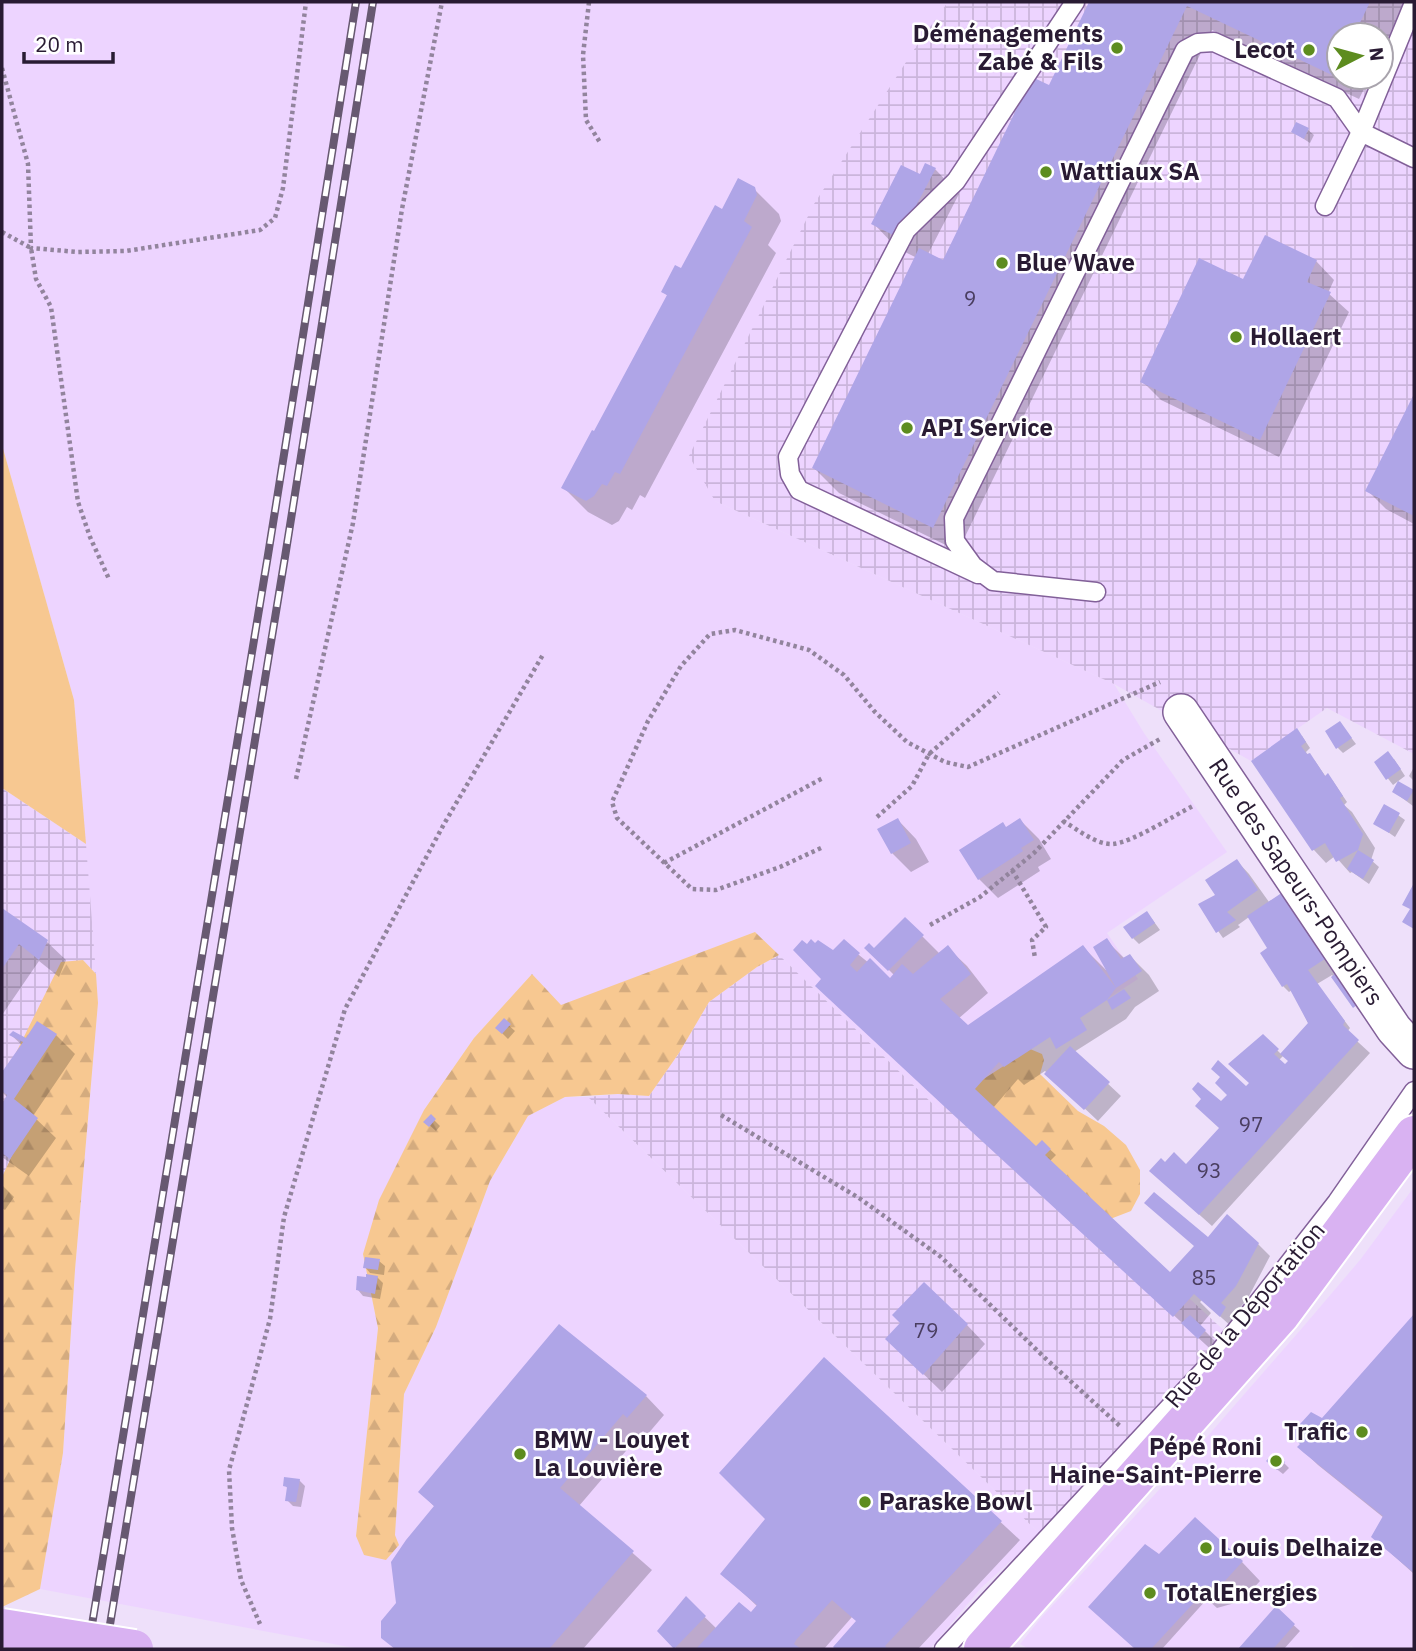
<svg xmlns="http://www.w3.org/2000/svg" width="1416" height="1651" viewBox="0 0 1416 1651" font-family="'IBM Plex Sans',sans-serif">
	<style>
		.built { fill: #edd4ff }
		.industrial { fill: url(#industrial-grid); fill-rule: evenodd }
		.green { fill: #f7c891 }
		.forest { fill: url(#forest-firs) }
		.shadow { fill: #0003; fill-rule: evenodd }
		.building { fill: #afa5e7 }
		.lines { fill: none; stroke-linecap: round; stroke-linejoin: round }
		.lane-casing { stroke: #826099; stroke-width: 21 }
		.street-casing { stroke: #826099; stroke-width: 38 }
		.primary-casing { stroke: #fff; stroke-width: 42 }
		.path { stroke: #92849d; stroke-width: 4.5; stroke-dasharray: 3.5 3.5; stroke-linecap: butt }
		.lane { stroke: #fff; stroke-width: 18 }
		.street { stroke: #fff; stroke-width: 35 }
		.primary { stroke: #d9b2f2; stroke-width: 38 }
		.rail-casing { stroke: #675971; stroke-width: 8 }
		.rail { stroke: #fff; stroke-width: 5; stroke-dasharray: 16; stroke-linecap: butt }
		.primary-bridge-casing { stroke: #fff; stroke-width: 42; stroke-linecap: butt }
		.primary-bridge { stroke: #d9b2f2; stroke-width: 38 }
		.poi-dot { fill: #5d8c1f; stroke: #fff; stroke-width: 2.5 }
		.labels { text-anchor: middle; stroke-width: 5; stroke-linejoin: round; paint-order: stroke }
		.number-label { font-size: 21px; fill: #4a3e60 }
		.poi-label { font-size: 24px; font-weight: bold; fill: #291b33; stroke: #fff; text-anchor: start }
		.street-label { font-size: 24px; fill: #291b33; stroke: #fff }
	</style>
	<defs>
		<pattern id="industrial-grid" width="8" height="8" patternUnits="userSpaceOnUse" patternTransform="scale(1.75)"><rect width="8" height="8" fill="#edd4ff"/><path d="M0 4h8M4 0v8" fill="none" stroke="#cbb5db"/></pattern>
		<pattern id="forest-firs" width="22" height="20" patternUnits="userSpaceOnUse" patternTransform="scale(1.75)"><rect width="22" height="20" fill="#f7c891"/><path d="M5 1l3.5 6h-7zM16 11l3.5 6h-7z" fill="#d4ab7e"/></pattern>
	</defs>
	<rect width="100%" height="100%" fill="#eee0fa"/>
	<path class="built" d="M2,2H1048L715,501L1114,684L1144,733L1227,852L1107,933L1138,979L938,1109L755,932L561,1006L532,974L474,1038L424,1110L363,1254L378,1328L356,1536L399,1545L395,1535L404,1394L436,1327L490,1181L528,1116L565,1097H588L1040,1534L981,1588L930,1649H360L40,1589L63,1453L75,1270L98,1003L74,700L2,445Z
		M1414,1187V1649H1356L1351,1646L1348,1649H1029L1020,1644L1041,1618L1192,1454L1303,1327L1360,1260Z"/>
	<path class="industrial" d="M948,2H1414V754L1327,708L1251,761L1114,684L715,501L689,456L814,204L919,42ZM1339,35H1381V77H1339Z
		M2,788L86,844L96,974L83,960L13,1108L16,1147L2,1177Z
		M779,955L938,1109L965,1091L1231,1337L1040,1534L588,1097L618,1094L649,1096L679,1053L709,1002L757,967Z"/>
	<path class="green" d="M2,445L74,700L86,844L2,788Z"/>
	<path class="forest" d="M755,932L779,955L757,967L709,1002L679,1053L649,1096L618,1094L565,1097L528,1116L490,1181L436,1327L404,1394L395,1535L399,1545L386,1560L364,1555L356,1536L378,1328L363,1254L379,1200L424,1110L474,1038L532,974L561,1005Z
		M83,960L96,974L98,1003L75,1270L63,1453L40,1589L2,1607V1177L16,1147L13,1108L4,1077L61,962Z
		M1030,1049L1042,1054L1044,1060L1040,1074L1078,1111L1104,1126L1126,1145L1140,1170V1194L1131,1211L1105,1221L965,1091Z"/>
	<path class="shadow" d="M1091,2H1407L1381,54V35H1339V77H1370L1359,99L1212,30L958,551L839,493L814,468L917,258L897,248L873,223L919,176L926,165L935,169L959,194L928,254L944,262L1050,87Z
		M1308,130L1314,135L1310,143L1293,132Z
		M754,189L779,214L781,221L768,245L776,253L645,498L640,495L632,510L627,507L619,521L612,525L588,512L563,487L595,433L668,296L663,292L682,270L723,211Z
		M1316,261L1334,280L1328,293L1349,312L1279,457L1161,400L1142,381L1244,282Z
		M1414,398V524L1386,509L1367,490Z
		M1340,723L1356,744L1343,753L1338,748Z
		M1302,736L1310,748L1306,752L1308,756L1315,761L1326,777L1328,775L1333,781L1347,802L1344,805L1352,812L1375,848L1371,860L1379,867L1369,884L1352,872L1350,873L1335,856L1326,863L1314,850L1253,761Z
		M1394,759L1405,776L1393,785L1376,763Z
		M1414,767V781L1409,776Z
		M1413,791V806L1394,792Z
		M1385,806L1405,820L1395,837L1375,823Z
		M898,820L916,839L929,862L911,872L892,853Z
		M1020,820L1039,839L1051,859L1038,867L1040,871L998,898L979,879L1007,829Z
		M1237,861L1249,874L1269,902L1288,890L1367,1007L1360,1012L1332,975L1317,984L1350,1028L1347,1032L1370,1053L1212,1226L1164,1183L1165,1164L1186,1166L1221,1128V1104L1246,1089L1251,1083L1263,1036L1281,1054L1309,1025L1292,990L1289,992L1283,986L1269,949L1249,917L1238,925L1240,927L1223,938L1200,905L1215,897ZM1284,1055L1290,1061L1285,1067L1278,1061Z
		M2,910L47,942L66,960L59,977L39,961L2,1015Z
		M905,919L940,954L948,948L967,966L988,993L958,1019L968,1027L1083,947L1106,970L1107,941L1125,959L1130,956L1149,975L1159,991L1135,1007L1126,1019L1074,1052L1121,1096L1098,1121L1045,1071L1024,1085L1018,1079L993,1108L1036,1149L1042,1142L1056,1155L1050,1161L1171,1274L1208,1239L1258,1244L1270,1256L1248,1298L1233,1316L1237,1320L1233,1328L1202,1300L1200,1302L1211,1313L1200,1326L1224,1350L1218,1356L836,1004L807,946L834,953L859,955L890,980L894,975L867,948L874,951Z
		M1152,919L1160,930L1139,944L1133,938Z
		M504,1021L515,1031L508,1039L497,1028Z
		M11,1035L26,1041L56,1035L75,1054L33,1116L56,1138L29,1176L2,1157V1099L5,1102L8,1098L2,1092V1075L23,1046Z
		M431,1117L440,1126L436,1131L426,1122Z
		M2,1185L14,1197L5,1210L2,1208Z
		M379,1261L385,1266L384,1275L370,1273L365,1267Z
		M377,1277L383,1283L380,1299L363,1296L358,1290Z
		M1414,1318V1574L1373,1537L1384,1518L1318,1465L1299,1447Z
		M903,1323L967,1325L985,1344L942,1392L906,1357Z
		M824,1359L1020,1540L918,1649H837L835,1647L858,1622L852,1617L824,1649H677L659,1631L686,1599L717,1629L751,1615L758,1607L722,1573L768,1519Z
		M646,1396L664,1415L647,1435L643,1431L579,1506L652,1570L583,1649H395L383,1637L436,1508L420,1492Z
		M1284,1463L1289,1468L1283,1474L1274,1467Z
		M299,1480L305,1486L301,1507L293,1506L287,1500L288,1489L285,1485Z
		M1159,1556L1242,1562L1260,1581L1242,1601L1217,1608L1207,1599L1162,1649H1137L1096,1613Z
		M1276,1609L1300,1631L1284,1649H1240Z"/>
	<path class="building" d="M1089,2H1370L1354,35H1339V65L1334,76L1187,6L933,528L812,468L919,248L943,260L1032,77L1049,85Z
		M1296,122L1309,128L1304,139L1291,132Z
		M925,163L936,168L899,238L871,224L901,165L920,174Z
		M738,178L755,187L757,195L744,221L752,227L620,474L615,472L607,486L602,484L594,496L586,501L561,488L592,430L594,431L667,295L661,292L675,265L681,268L715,205L722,209Z
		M1265,235L1317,260L1307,282L1331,292L1260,440L1140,382L1199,258L1243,279Z
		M1414,394V516L1365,491Z
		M1340,721L1352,738L1336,749L1325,731Z
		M1297,728L1306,742L1301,746L1307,754L1310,753L1325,776L1328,773L1343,796L1340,798L1363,834L1358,850L1336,862L1325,843L1312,851L1251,761Z
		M1388,751L1401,769L1386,780L1374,762Z
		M1398,781L1414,790L1407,801L1392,792Z
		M1384,804L1400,813L1389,833L1373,824Z
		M898,818L911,843L891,854L877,829Z
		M1020,818L1034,840L1021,848L1023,851L978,880L959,850L1003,822L1006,827Z
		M1358,850L1374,860L1363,879L1347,869Z
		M1237,859L1258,890L1227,912L1236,920L1216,933L1198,904L1215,895L1205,880Z
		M1414,883V929L1402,922L1410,909L1402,905Z
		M1289,888L1331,955L1308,970L1345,1021L1343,1025L1359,1040L1199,1215L1149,1171L1161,1158L1165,1162L1174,1152L1186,1164L1219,1128L1195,1106L1201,1099L1192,1089L1198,1082L1221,1101L1227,1095L1215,1083L1220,1077L1211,1069L1218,1060L1246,1086L1249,1083L1228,1064L1263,1034L1279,1049L1274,1054L1285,1064L1288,1061L1280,1054L1308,1023L1287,984L1282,987L1260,953L1267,948L1247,916Z
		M2,908L48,940L39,960L19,944L2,969Z
		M1147,911L1155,923L1132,939L1123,927Z
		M905,917L924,935L888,971L864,948L869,943L874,948Z
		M1107,938L1121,959L1130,954L1142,971L1116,988L1093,947Z
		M811,939L815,943L818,940L833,950L844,939L860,953L850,965L857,972L870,958L890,978L902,964L913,974L948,945L971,974L940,999L968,1025L1083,945L1116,988L1107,1000L1124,989L1131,998L1112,1010L1107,1000L1080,1018L1087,1030L1056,1049L1050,1037L1004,1067L999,1062L975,1089L1036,1146L1042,1140L1051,1149L1045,1155L1170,1272L1194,1246L1144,1203L1154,1192L1208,1237L1227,1214L1259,1243L1236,1286L1221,1303L1226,1307L1220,1317L1194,1294L1173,1317L946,1108L815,986L821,979L793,950L802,940L807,944Z
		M1340,970L1363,1000L1353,1008L1331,977Z
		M504,1018L511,1024L502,1034L495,1028Z
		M37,1021L57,1034L14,1099L38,1118L10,1159L2,1153V1104L7,1095L2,1091V1072L23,1042L9,1035L13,1031L26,1038Z
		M1070,1046L1110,1082L1084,1110L1044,1074Z
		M431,1114L436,1119L429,1127L423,1122Z
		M365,1257L380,1259L378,1270L363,1268Z
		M366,1274L378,1276L375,1294L356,1290L357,1276L366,1277Z
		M924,1282L968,1324L923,1375L885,1339L900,1323L892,1315Z
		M1414,1314V1573L1371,1537L1383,1516L1304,1453L1297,1447L1300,1444L1290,1435L1311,1412L1322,1418Z
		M1190,1315L1206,1330L1198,1339L1181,1323Z
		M559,1324L647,1395L627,1418L623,1414L560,1488L634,1551L549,1649H395L381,1638V1621L396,1603L391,1562L406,1540L434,1506L418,1492Z
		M824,1357L1002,1521L885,1646L888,1649H835L833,1647L856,1621L832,1600L796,1640L794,1644L801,1649H696L739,1602L751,1612L757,1605L720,1574L765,1519L719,1473Z
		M1274,1453L1285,1462L1277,1470L1266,1461Z
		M284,1477L300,1479L296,1502L285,1501L287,1487L283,1486Z
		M1195,1517L1243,1561L1223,1583L1197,1591L1201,1595L1151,1649H1135L1088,1607L1145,1544L1159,1554Z
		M686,1596L706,1616L674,1649L657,1631Z
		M1276,1606L1295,1624L1273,1649H1238Z"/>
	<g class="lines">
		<g class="lane-casing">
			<path id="lane" d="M1325,206L1361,132L1414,3
				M978,574L799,490L790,474L788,457L906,230L956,181L1075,2
				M1096,592L993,581L973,566L955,541L954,518L1185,50L1198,43L1214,42L1337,98L1361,132L1414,158
				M944,1649L1210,1364L1337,1202L1414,1091"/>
		</g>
		<g class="street-casing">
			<path id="street" d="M1181,712L1394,1029L1414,1051"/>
		</g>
		<g class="primary-casing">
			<path id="primary" d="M983,1649L1281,1314L1414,1135"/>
		</g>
		<path class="path" d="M589,2L583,55L586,120L601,144
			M2,68L28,164L31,248L78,252L126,251L260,230L275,218L283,188L306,2
			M2,232L31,248L36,279L51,307L78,502L90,537L109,579
			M296,779L353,523L402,209L442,2
			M877,817L912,786L929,754L999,693
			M1063,821C1077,829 1096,845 1113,844C1133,842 1173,816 1193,806
			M821,848L780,867L716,890L692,889L617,818L612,802L648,721L681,666L710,634L735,630L809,650L844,675L875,712L907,742L945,762L968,767L1160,682
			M664,863L823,778
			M1012,870L1046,927L1032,940L1035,958
			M930,925L980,897L1034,853L1123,760L1160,739
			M721,1115L859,1198L941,1257L1045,1358L1121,1427
			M260,1624L241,1580L232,1528L229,1470L270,1319L284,1217L345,1009L444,824L544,653"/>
		<use href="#lane" class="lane"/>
		<use href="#street" class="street"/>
		<use href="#primary" class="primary"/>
		<g class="rail-casing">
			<path id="rail" d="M88,1649L268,555L356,2
				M106,1649L285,557L373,2"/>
		</g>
		<use href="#rail" class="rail"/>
		<g class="primary-bridge-casing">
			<path id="primary-bridge" d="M2,1628L134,1649"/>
		</g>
		<use href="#primary-bridge" class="primary-bridge"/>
	</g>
	<g class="poi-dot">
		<circle cx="1117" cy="48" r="7"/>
		<circle cx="1309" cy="50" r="7"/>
		<circle cx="1046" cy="172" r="7"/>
		<circle cx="1002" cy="263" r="7"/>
		<circle cx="1236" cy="337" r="7"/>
		<circle cx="907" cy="428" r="7"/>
		<circle cx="1362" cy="1432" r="7"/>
		<circle cx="520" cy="1454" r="7"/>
		<circle cx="1276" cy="1461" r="7"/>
		<circle cx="865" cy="1502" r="7"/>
		<circle cx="1206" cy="1548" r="7"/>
		<circle cx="1150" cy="1593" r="7"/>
	</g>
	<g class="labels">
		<g class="number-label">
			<text x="970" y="306">9</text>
			<text x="1251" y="1132">97</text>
			<text x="1209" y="1178">93</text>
			<text x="1204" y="1285">85</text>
			<text x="926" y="1338">79</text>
		</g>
		<g class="poi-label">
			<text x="1103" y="42" text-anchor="end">Déménagements<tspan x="1103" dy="28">Zabé &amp; Fils</tspan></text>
			<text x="1295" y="58" text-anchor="end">Lecot</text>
			<text x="1060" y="180">Wattiaux SA</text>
			<text x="1016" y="271">Blue Wave</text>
			<text x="1250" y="345">Hollaert</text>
			<text x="921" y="436">API Service</text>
			<text x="1348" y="1440" text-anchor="end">Trafic</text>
			<text x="534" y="1448">BMW - Louyet<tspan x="534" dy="28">La Louvière</tspan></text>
			<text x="1262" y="1455" text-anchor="end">Pépé Roni<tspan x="1262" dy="28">Haine-Saint-Pierre</tspan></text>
			<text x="879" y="1510">Paraske Bowl</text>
			<text x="1220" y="1556">Louis Delhaize</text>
			<text x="1164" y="1601">TotalEnergies</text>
		</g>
		<g class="street-label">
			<text transform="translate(1296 882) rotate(56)" y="8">Rue des Sapeurs-Pompiers</text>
			<text transform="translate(1245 1315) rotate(-50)" y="8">Rue de la Déportation</text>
		</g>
	</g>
	<rect width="1416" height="1651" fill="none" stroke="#291b33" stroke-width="7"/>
	<g transform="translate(1360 56) rotate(84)"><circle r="33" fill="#ffffff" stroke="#a9a4ad" stroke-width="2"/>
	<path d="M0-5L12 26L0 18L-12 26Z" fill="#5d8c1f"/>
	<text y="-10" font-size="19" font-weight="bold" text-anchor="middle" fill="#291b33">N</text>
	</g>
	<path d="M24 52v10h89v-10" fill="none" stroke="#291b33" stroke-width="3.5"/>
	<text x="35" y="52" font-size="21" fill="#291b33" stroke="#ffffff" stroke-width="5" paint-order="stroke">20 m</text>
</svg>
